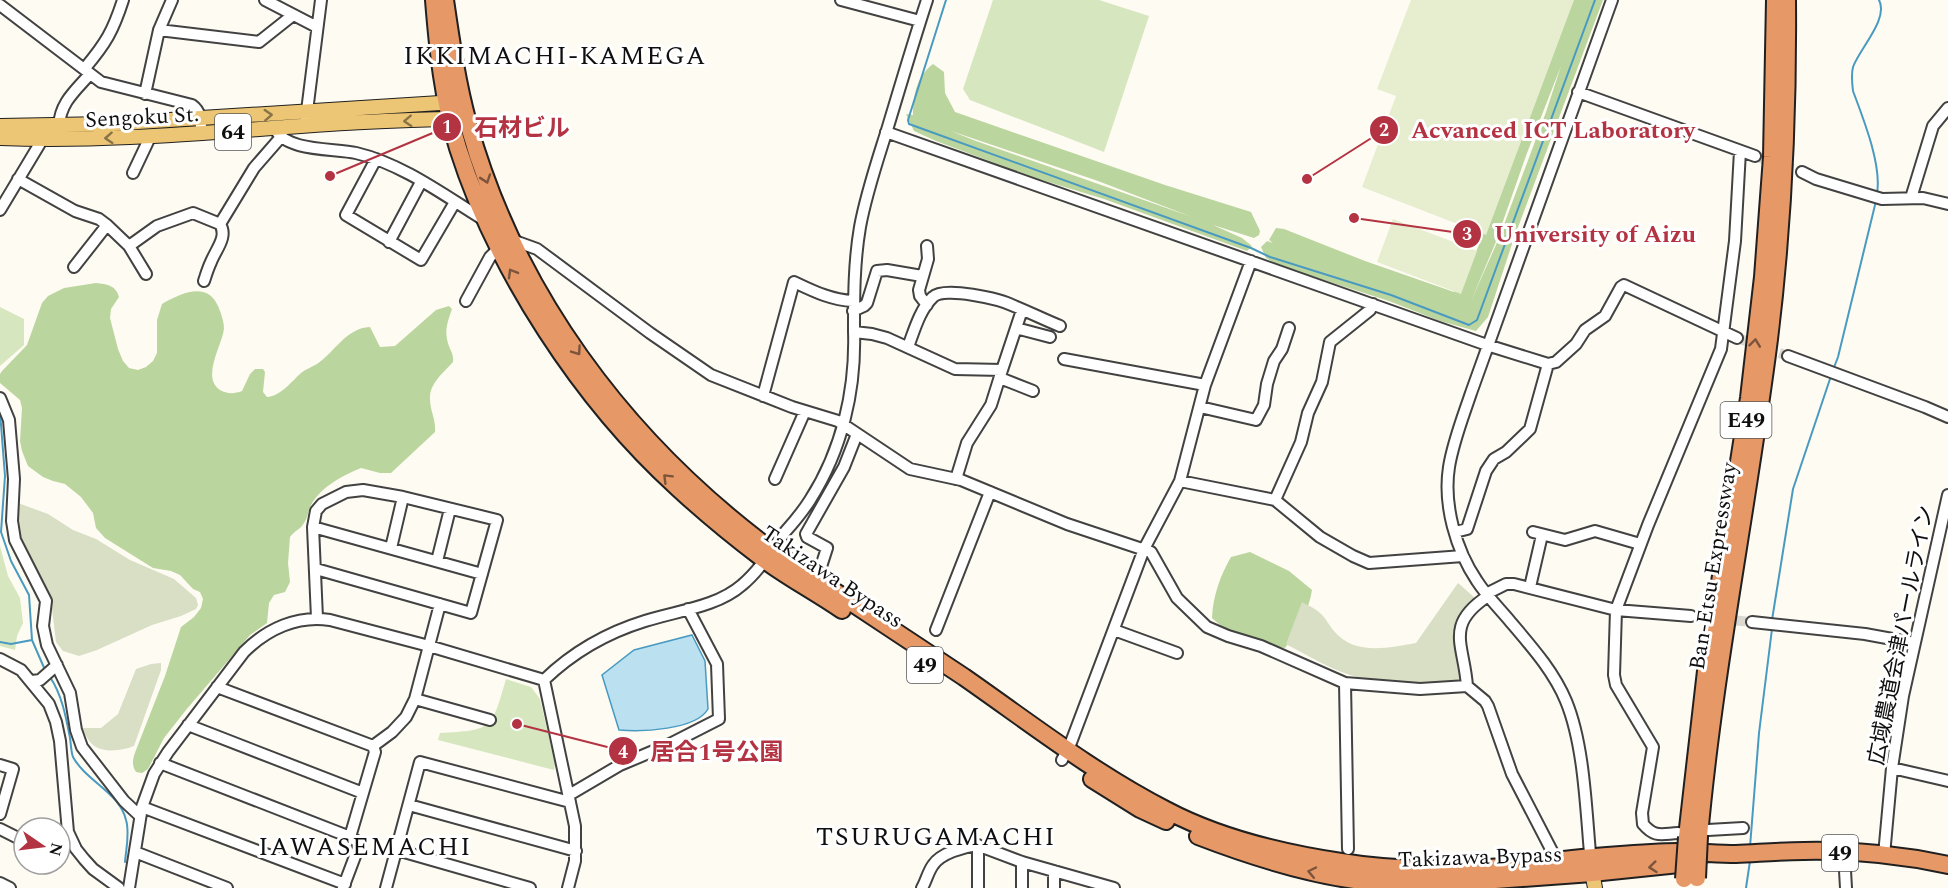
<svg xmlns="http://www.w3.org/2000/svg" width="1948" height="888" viewBox="0 0 1948 888" font-family="Spectral,'Noto Sans JP',serif">
	<style>
		.green { fill: #d6e6be }
		.forest { fill: #bbd59f; fill-rule: evenodd }
		.cemetery { fill: #d8dfc4 }
		.pitch { fill: #e6eecf }
		.water { fill: #bbe1f1; stroke: #499ac1; stroke-width: 1.5 }
		.lines { fill: none; stroke-linecap: round; stroke-linejoin: round }
		.stream { stroke: #499ac1; stroke-width: 2 }
		.minor-tunnel { stroke: #dad8d0; stroke-width: 10; stroke-dasharray: 10 5; stroke-linecap: butt }
		.minor-casing { stroke: #424242; stroke-width: 14 }
		.major-casing { stroke: #202020; stroke-width: 16 }
		.highway-casing { stroke: #202020; stroke-width: 20 }
		.minor { stroke: #fff; stroke-width: 10 }
		.major { stroke: #ecc674; stroke-width: 14 }
		.highway { stroke: #e79867; stroke-width: 16 }
		.highway-bridge-casing { stroke: #202020; stroke-width: 20; stroke-linecap: butt }
		.highway-bridge { stroke: #e79867; stroke-width: 16 }
		.oneway { stroke: #897447 }
		.oneway2 { stroke: #7b543b }
		.labels { text-anchor: middle; stroke-width: 6; stroke-linejoin: round; paint-order: stroke }
		.shield { fill: #fff; stroke: #575757; stroke-width: 1.5 }
		.shield-label { font-size: 21px; font-weight: bold; fill: #0f0f0f }
		.street-label { font-size: 22px; fill: #0f0f0f; stroke: #fff }
		.quarter-label { font-size: 26px; letter-spacing: 1.5px; fill: #0f0f0f; stroke: #fff }
		.leader { fill: none; stroke: #b33342; stroke-width: 2 }
		.callout-dot { fill: #b33342; stroke: #fff; stroke-width: 2 }
		.mark-label { font-size: 18px; text-anchor: middle; font-weight: bold; fill: #fff }
		.callout-label { font-size: 24px; text-anchor: middle; font-weight: bold; fill: #b33342; stroke: #fff; stroke-width: 6; stroke-linejoin: round; paint-order: stroke }
	</style>
	<rect width="100%" height="100%" fill="#fefbf2"/>
	<path class="green" d="M993,0H1099L1149,16L1104,152L970,100L963,89Z
		M0,307L24,319V345L0,366Z
		M0,546L8,576L20,598L23,623L17,636L15,650L0,646Z
		M506,679L531,687L540,699L555,764L554,770L438,740L440,733C493,730 491,730 506,679Z"/>
	<path class="forest" d="M1567,0H1603L1514,238L1488,317L1476,331L1440,321L1389,301L1299,272L1283,268L1266,258L1261,247L1267,241L1273,243L1269,240L1276,228L1284,229L1365,261L1454,292L1464,279L1478,247ZM1561,66L1546,112L1499,238L1471,301L1495,244L1527,153Z
		M933,64L944,72L945,93L955,112L1165,185L1251,212L1260,231L1259,235L1254,238L1213,225L1242,238L1252,246L1247,251L1104,199L1032,177L936,141L914,131L906,114L913,115C913,95 917,76 933,64ZM951,131L1098,181L1192,217L976,141Z
		M96,283C106,284 116,285 119,297L111,309L110,318L118,349L123,361L129,368L138,370L146,367L153,361L157,353V320L162,304C183,292 210,280 220,311C222,317 224,322 224,329C222,345 201,378 220,390C227,394 234,394 242,391L250,374L255,369H263L265,372L263,392L267,397C281,396 291,382 301,373C306,369 312,367 317,364C336,351 346,328 370,327L380,347L395,346L436,310L449,306L452,309C448,321 444,330 448,343C450,351 454,353 453,362C444,372 429,384 430,399C430,411 436,419 435,432L391,473H380L361,468C342,476 322,486 311,505C308,511 308,518 304,523C301,529 294,531 290,537L288,563L290,582L285,592L274,595L269,603L267,623L250,635L186,710L164,738L148,769L142,773L136,772C131,764 133,758 136,750L165,676L181,627L194,617L201,608L203,599L200,592L193,589L180,575L171,571L153,568L105,538L96,528L93,513L81,497L65,484L53,481L43,477L28,466L22,451L20,441L22,408L20,400L0,383V374L2,371L27,345L42,303L48,296L64,288Z
		M1250,552L1289,571L1312,590C1309,610 1298,631 1285,648C1261,646 1230,636 1212,618C1213,596 1220,576 1231,557Z"/>
	<path class="cemetery" d="M18,503L48,514L73,530L96,539L130,560L174,579L196,598L198,605L196,609L181,616L152,625L97,650L79,656L63,651L56,642L52,609L44,582L23,546L17,526Z
		M1458,583L1475,598C1468,607 1459,615 1456,626C1452,639 1459,665 1461,679C1428,685 1382,685 1350,675C1328,668 1307,655 1286,644L1302,602C1309,606 1317,609 1322,615C1326,619 1329,625 1333,630C1354,656 1387,648 1416,643Z
		M161,663V670L134,746C124,750 106,753 96,747C89,743 85,734 82,728H101L118,714L136,669L151,664Z"/>
	<path class="pitch" d="M1411,0H1574L1486,235L1362,187L1396,96L1377,89Z
		M1393,219L1477,251L1461,294L1377,262Z"/>
	<path class="water" d="M692,635L705,661L708,709C696,730 641,732 619,730L602,675L634,650Z"/>
	<g class="lines">
		<path class="stream" d="M946,0L908,120L909,124L1251,248L1270,257L1391,295L1469,325L1477,320L1595,0
			M1877,193C1882,165 1863,118 1853,91C1852,83 1851,75 1853,67C1860,48 1889,19 1879,0
			M1833,370L1838,357L1876,201
			M0,412L5,476L1,532L11,561L29,595L32,640L45,670
			M1772,620L1793,489L1831,376
			M0,642L11,644L32,640
			M50,677C62,695 66,717 70,738C71,744 71,752 73,757C86,781 120,793 126,820C130,833 126,849 125,862
			M1750,847L1759,733L1772,629
			M1746,888L1750,861"/>
		<path class="minor-tunnel" d="M1755,156L1802,172
			M1737,338L1788,356
			M1691,616L1752,622"/>
		<g class="minor-casing">
			<path id="minor" d="M265,0L317,27
				M841,0L920,21
				M0,5L101,82L192,105C202,112 201,123 201,134
				M159,30L259,42L293,15
				M85,68C106,43 113,31 123,0
				M1578,92L1755,156
				M145,94L159,30L172,0
				M306,119L321,0
				M59,126C60,103 75,91 90,74
				M275,129C287,152 334,148 356,153C403,164 445,196 486,221
				M886,132L1487,345L1548,364
				M376,159L346,215L421,260L455,202
				M1802,172L1816,179L1882,199L1923,198L1948,204
				M133,173L151,135
				M18,179L75,211L99,219L107,225L129,246L146,274
				M1911,198L1933,126L1948,108
				M0,210L42,140
				M512,240L537,249L650,333L711,375L792,407L838,421L910,469L961,480L1067,524L1151,552L1177,598L1207,627L1228,636L1261,646L1345,683L1420,689L1467,686L1485,701L1488,706L1512,774L1554,855
				M389,242L421,182
				M129,246L157,226L193,213L220,224L254,168L281,137
				M927,246L928,259L919,290L920,296L927,305
				M74,267L107,225
				M204,281C206,275 208,268 211,262C216,249 228,237 220,224
				M466,301L490,257L498,249
				M853,311L864,306L867,303L877,271L887,270L922,276
				M1016,328L1050,337
				M854,332L872,334L887,338L955,369L1002,370L991,405L967,443L956,479
				M908,347C914,331 920,309 933,297C944,286 1000,299 1014,306C1029,312 1045,320 1060,326
				M1788,356L1925,407L1948,417
				M1064,359L1205,385
				M1002,370L1022,310
				M1000,378L1033,391
				M763,396L794,282C813,291 831,300 853,301
				M0,398L9,420L14,479L12,521L15,540L46,601L43,626L47,645L70,693L76,730L82,747L124,801L140,816
				M1200,407L1256,420L1264,405L1267,384L1274,361L1282,349L1289,328
				M775,479L805,411
				M1180,481L1275,500L1320,537L1353,556L1369,563L1463,556
				M1275,500L1301,442L1308,413L1322,382L1330,342L1370,310L1373,304
				M313,527L482,574
				M1455,532L1467,529L1486,471L1494,459L1506,452L1530,429L1548,364L1556,362L1576,344L1585,330L1605,316L1621,287L1624,285L1737,338
				M1533,532L1565,540L1595,531L1640,544
				M391,548L403,497
				M437,561L450,509
				M316,569L471,613L497,520L403,497L363,490L346,492L322,504L316,511L313,527L317,618
				M817,579L827,548L807,537L806,534L844,467L857,434
				M1530,587L1542,535
				M1486,594L1506,584H1514L1616,610L1691,616
				M1752,622L1865,634L1914,643
				M936,630L990,492
				M1114,630L1177,653
				M0,659L21,670L49,704L56,722L60,741L68,832L76,849L84,859L93,869L119,888
				M544,680C573,652 606,633 645,621C676,611 717,607 742,585C759,571 772,550 785,532C794,522 803,511 810,500C842,450 856,390 854,331C854,296 854,262 860,227C866,194 877,162 887,130C900,87 913,43 927,0
				M544,680L575,826V861L568,888
				M32,681L40,680L57,665
				M1345,683L1348,849
				M1467,686C1464,644 1444,625 1488,596
				M217,687L373,746L392,732L406,717L415,699L440,604
				M415,699L490,720
				M188,725L363,793
				M1062,760L1070,745L1144,549L1180,481L1205,385L1251,261
				M160,763L350,837L360,843L343,888
				M0,765L13,769L0,814
				M1892,768L1948,781
				M569,795L620,765L670,744L719,719L717,664L688,609
				M409,805L576,851
				M142,807L345,884
				M0,829L24,841
				M1708,830L1743,828
				M1678,833C1661,834 1655,838 1643,824L1642,813L1653,747L1616,685L1614,675L1616,610L1648,525L1721,349L1735,241L1740,151
				M350,837L375,752L373,746
				M397,850L530,888
				M135,852L227,888
				M1844,853L1846,888
				M1884,855L1892,768L1903,696L1948,495
				M1591,864C1586,814 1585,747 1566,701C1553,670 1530,645 1509,620C1498,607 1486,595 1477,581C1456,550 1443,505 1449,467C1453,442 1463,417 1471,393L1612,0
				M0,883L10,888
				M129,888L142,807L154,774L168,752L244,652C267,629 297,615 330,620L429,646L544,680
				M386,888L420,762L570,802
				M922,888C926,881 928,872 933,865C941,853 963,847 977,845L1022,862L1114,888
				M978,888V845
				M1022,888V862
				M1054,888V871"/>
		</g>
		<g class="major-casing">
			<path id="major" d="M0,126L106,124L456,102
				M0,138C153,144 305,120 458,119
				M1591,866L1595,888"/>
		</g>
		<g class="highway-casing">
			<path id="highway" d="M434,0C438,50 443,100 458,148C497,271 582,401 678,488C705,513 733,536 762,558C787,577 816,592 842,610
				M445,0C451,41 457,83 468,123C515,293 623,437 762,543C780,557 800,568 819,581C867,613 916,645 964,677C1030,723 1094,773 1166,810C1219,838 1281,853 1341,862C1395,871 1451,870 1505,867C1531,865 1556,860 1582,858C1614,856 1646,852 1678,852C1698,852 1717,854 1736,854C1759,853 1781,851 1804,851C1852,850 1901,855 1948,865
				M1092,779L1140,809L1166,821
				M1198,836C1250,856 1305,874 1362,881C1387,883 1414,884 1440,884L1592,873L1679,864L1698,860
				M1699,836C1714,669 1748,505 1769,339C1783,226 1788,113 1787,0
				M1687,837L1706,671L1749,398L1763,277L1772,157L1775,0"/>
		</g>
		<use href="#minor" class="minor"/>
		<use href="#major" class="major"/>
		<use href="#highway" class="highway"/>
		<g class="highway-bridge-casing">
			<path id="highway-bridge" d="M1697,878L1699,836
				M1684,879L1687,837"/>
		</g>
		<use href="#highway-bridge" class="highway-bridge"/>
	</g>
	<defs><path id="oneway-chevron" d="M-2-3.5L2.5 0L-2 3.5" fill="none" stroke-width="1.6" stroke-linecap="round" stroke-linejoin="round" transform="scale(1.5)"/></defs>
	<g class="oneway">
		<use href="#oneway-chevron" transform="translate(268 115) rotate(-3)"/>
		<use href="#oneway-chevron" transform="translate(408 121) rotate(177)"/>
		<use href="#oneway-chevron" transform="translate(109 138) rotate(176)"/>
	</g>
	<g class="oneway2">
		<use href="#oneway-chevron" transform="translate(486 179) rotate(71)"/>
		<use href="#oneway-chevron" transform="translate(512 273) rotate(-120)"/>
		<use href="#oneway-chevron" transform="translate(1755 343) rotate(-83)"/>
		<use href="#oneway-chevron" transform="translate(577 351) rotate(55)"/>
		<use href="#oneway-chevron" transform="translate(667 478) rotate(-135)"/>
		<use href="#oneway-chevron" transform="translate(1653 867) rotate(174)"/>
		<use href="#oneway-chevron" transform="translate(1312 872) rotate(-168)"/>
	</g>
	<g class="labels">
		<g class="shield">
			<rect x="215" y="114" width="36" height="36" rx="4.5"/>
			<rect x="1720.5" y="402" width="51" height="36" rx="4.5"/>
			<rect x="907" y="647" width="36" height="36" rx="4.5"/>
			<rect x="1822" y="835" width="36" height="36" rx="4.5"/>
		</g>
		<g class="shield-label">
			<text x="233" y="139">64</text>
			<text x="1746" y="427">E49</text>
			<text x="925" y="672">49</text>
			<text x="1840" y="860">49</text>
		</g>
		<g class="street-label">
			<text transform="translate(142 116) rotate(-3)" y="8">Sengoku St.</text>
			<text transform="translate(1712 566) rotate(-81)" y="8">Ban-Etsu Expressway</text>
			<text transform="translate(833 576) rotate(34)" y="8">Takizawa Bypass</text>
			<text transform="translate(1900 635) rotate(-79)" y="8">広域農道会津パールライン</text>
			<text transform="translate(1480 856) rotate(-2)" y="8">Takizawa Bypass</text>
		</g>
		<g class="quarter-label">
			<text x="555" y="64">IKKIMACHI-KAMEGA</text>
			<text x="936" y="845">TSURUGAMACHI</text>
			<text x="365" y="855">IAWASEMACHI</text>
		</g>
	</g>
	<path class="leader" d="M330 176L447 127M1307 179L1384 130M1354 218L1467 234M517 724L623 751"/>
	<g class="callout-dot">
		<circle cx="330" cy="176" r="6"/>
		<circle cx="1307" cy="179" r="6"/>
		<circle cx="1354" cy="218" r="6"/>
		<circle cx="517" cy="724" r="6"/>
		<circle cx="447" cy="127" r="15"/>
		<circle cx="1384" cy="130" r="15"/>
		<circle cx="1467" cy="234" r="15"/>
		<circle cx="623" cy="751" r="15"/>
	</g>
	<g class="mark-label">
		<text x="447" y="133">1</text>
		<text x="1384" y="136">2</text>
		<text x="1467" y="240">3</text>
		<text x="623" y="758">4</text>
	</g>
	<g class="callout-label">
		<text x="522" y="136">石材ビル</text>
		<text x="1553" y="138">Acvanced ICT Laboratory</text>
		<text x="1595" y="242">University of Aizu</text>
		<text x="717" y="760">居合1号公園</text>
	</g>
	<g transform="translate(42 846) rotate(104)"><circle r="28" fill="#ffffff" stroke="#9f9f9f" stroke-width="1.5"/>
	<path d="M0-4.5L10 22L0 15L-10 22Z" fill="#b33342"/>
	<text y="-9" font-size="16" font-weight="bold" text-anchor="middle" fill="#0f0f0f">N</text>
	</g>
</svg>
